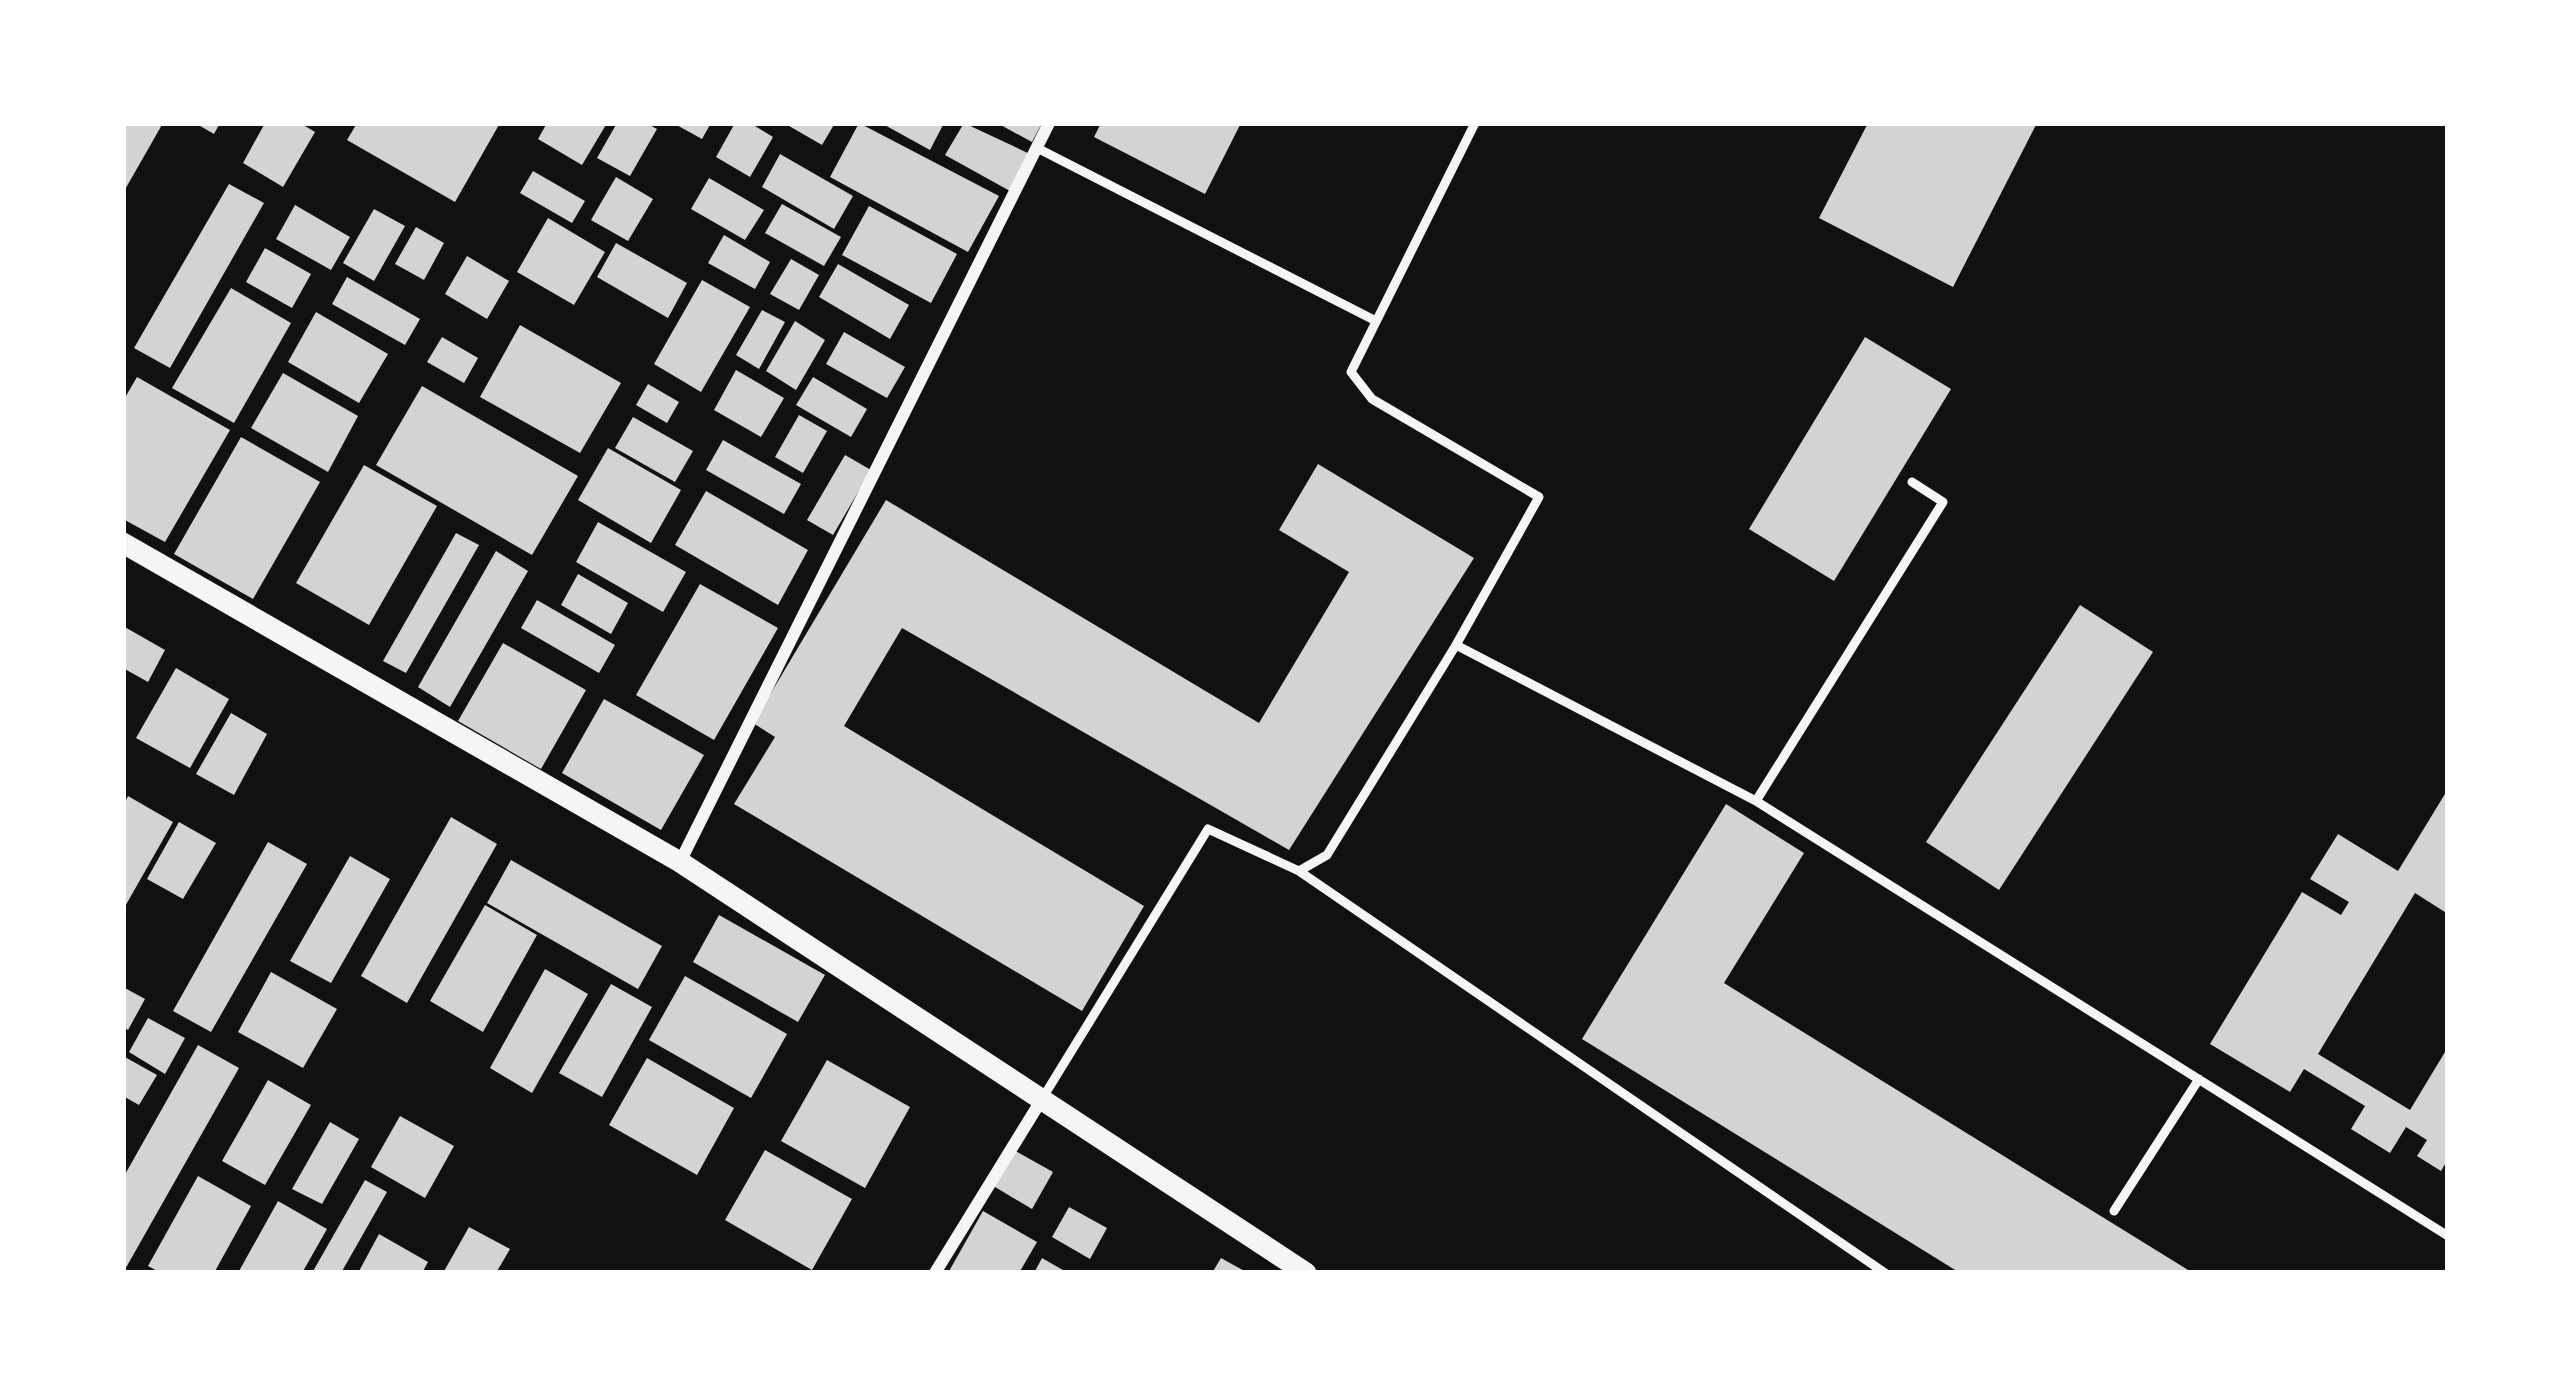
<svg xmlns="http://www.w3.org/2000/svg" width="2571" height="1396" viewBox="0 0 2571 1396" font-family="'Titillium Web',sans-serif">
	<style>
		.building { fill: #d3d3d3 }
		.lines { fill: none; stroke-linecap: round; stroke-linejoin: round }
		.service { stroke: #f5f5f5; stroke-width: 9 }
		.minor { stroke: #f5f5f5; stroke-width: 12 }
		.tertiary { stroke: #f5f5f5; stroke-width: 21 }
	</style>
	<rect width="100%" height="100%" fill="#111"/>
	<path class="building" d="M123,123H163L123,193Z
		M195,123H220L214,134Z
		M265,123H300L315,132L283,187L243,163Z
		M357,123H500L455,202L347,140Z
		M547,123H607L582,165L538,139Z
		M617,123H646L657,129L630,176L597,158Z
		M673,123H711L702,139Z
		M735,123H750L773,137L750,177L716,157Z
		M784,123H835L822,145Z
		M859,123L999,196L968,252L830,177Z
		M881,123H944L930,150Z
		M964,123L1030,154L1010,191L945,155Z
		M997,123H1042L1032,142Z
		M1101,123H1241L1205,194L1094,137Z
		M1868,123H2037L1953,287L1819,218Z
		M780,154L853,196L834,229L762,187Z
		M533,171L585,201L572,223L520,193Z
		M616,177L653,199L628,241L591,220Z
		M709,178L764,210L745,240L691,209Z
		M229,184L264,203L170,368L134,348Z
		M782,204L841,237L824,266L765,233Z
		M295,205L350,237L331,270L276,239Z
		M869,206L957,254L931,303L842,255Z
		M374,209L405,226L374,281L343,263Z
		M548,218L605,252L574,305L517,272Z
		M416,227L444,243L424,280L395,264Z
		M724,235L770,262L755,289L708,263Z
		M616,243L687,283L668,318L597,277Z
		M265,248L311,274L292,308L246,282Z
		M467,256L509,281L487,319L445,294Z
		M791,259L819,275L799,310L770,294Z
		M838,264L909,305L890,339L819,297Z
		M347,277L420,319L405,345L332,304Z
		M702,280L750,307L701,392L654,364Z
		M231,288L291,323L234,423L172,388Z
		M762,310L785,322L759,369L736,355Z
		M316,312L388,354L359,403L288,362Z
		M795,321L825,340L796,390L766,371Z
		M520,325L621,383L580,453L480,397Z
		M844,332L905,367L887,398L826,364Z
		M442,337L478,358L464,383L427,362Z
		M1865,337L1951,389L1834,581L1749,529Z
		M736,370L784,398L761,437L714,410Z
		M283,373L358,416L328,472L251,428Z
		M137,377L230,430L165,542L123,519V401Z
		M813,377L867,409L851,437L796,405Z
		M648,384L679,402L667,423L636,405Z
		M422,386L578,476L532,555L376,465Z
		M799,415L827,431L803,473L775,457Z
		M633,417L693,451L675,482L615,448Z
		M241,437L320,482L253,599L174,554Z
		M723,440L801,484L784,514L706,470Z
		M608,448L681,490L651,543L578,500Z
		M845,455L871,470L833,535L807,520Z
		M1318,464L1474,558L1289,850L902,628L844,726L1144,906L1082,1011L734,804L775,737L753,723L886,500L1259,723L1349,572L1279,530Z
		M364,465L437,506L369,625L296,583Z
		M706,491L808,550L778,605L675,545Z
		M598,522L686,572L663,612L576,562Z
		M456,533L479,545L406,673L383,661Z
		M496,551L528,571L450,707L418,687Z
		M578,574L628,603L611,634L561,605Z
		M700,584L778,628L714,740L636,695Z
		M537,600L615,645L599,673L521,628Z
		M2080,605L2153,652L1999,890L1926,842Z
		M123,626L165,650L148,682L123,668Z
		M503,643L586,690L541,769L458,721Z
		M176,668L229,699L190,768L136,738Z
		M604,699L704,755L661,830L562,773Z
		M231,713L267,734L234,795L196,774Z
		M2448,789V914L2415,893L2318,1054L2410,1110L2448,1047V1159L2441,1171L2417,1156L2427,1140L2406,1127L2390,1153L2351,1129L2365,1106L2304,1069L2290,1092L2210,1044L2302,892L2341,915L2349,902L2310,879L2338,834L2398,871Z
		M128,796L173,822L123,910V806Z
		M1726,804L1804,853L1724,983L2193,1273H1960L1582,1039Z
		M451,817L497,844L407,1003L361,976Z
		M179,822L216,843L183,899L147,879Z
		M268,842L307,864L211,1032L173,1011Z
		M350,856L390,879L331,983L290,961Z
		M511,860L662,946L638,989L487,903Z
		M485,905L537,935L483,1032L430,1001Z
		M719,915L825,975L798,1022L693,962Z
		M545,969L588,994L532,1093L490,1068Z
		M271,972L337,1009L303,1068L238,1032Z
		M685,976L787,1034L751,1098L649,1040Z
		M611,984L652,1007L602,1097L559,1073Z
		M123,987L145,999L128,1030L123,1027Z
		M148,1018L185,1038L165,1074L129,1052Z
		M198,1045L239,1068L123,1273V1178Z
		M123,1056L157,1075L139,1105L123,1096Z
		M647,1058L734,1108L697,1175L609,1125Z
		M827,1060L910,1107L865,1188L781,1141Z
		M268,1080L311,1105L265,1185L222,1161Z
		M400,1116L454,1146L425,1198L371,1167Z
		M330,1122L359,1139L322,1204L292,1189Z
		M1010,1148L1053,1172L1032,1209L990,1184Z
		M765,1150L852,1199L812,1270L725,1220Z
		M198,1176L251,1206L214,1273H161L148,1266Z
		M365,1180L387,1192L341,1273H312Z
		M278,1201L327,1229L302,1273H238Z
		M1069,1207L1107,1228L1090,1259L1052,1237Z
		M983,1211L1037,1242L1019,1273H948Z
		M469,1227L510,1249L496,1273H443Z
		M379,1234L428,1262L422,1273H358Z
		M1042,1258L1068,1273H1034Z
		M1221,1258L1248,1273H1212Z"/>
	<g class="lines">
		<path class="service" d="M1037,148L1376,321
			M1456,645L1539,497L1372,399L1351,372L1475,123
			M1756,801L1943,502L1912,482
			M1299,871L1885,1273
			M1042,1099L1208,829L1299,871L1327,855L1456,645L1756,801L2448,1236
			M2114,1211L2199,1079"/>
		<path class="minor" d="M680,862L1049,123
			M935,1273L1042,1099"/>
		<path class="tertiary" d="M123,543L680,862L1306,1273"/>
	</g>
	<rect width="2571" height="1396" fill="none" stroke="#ffffff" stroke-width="252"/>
</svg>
